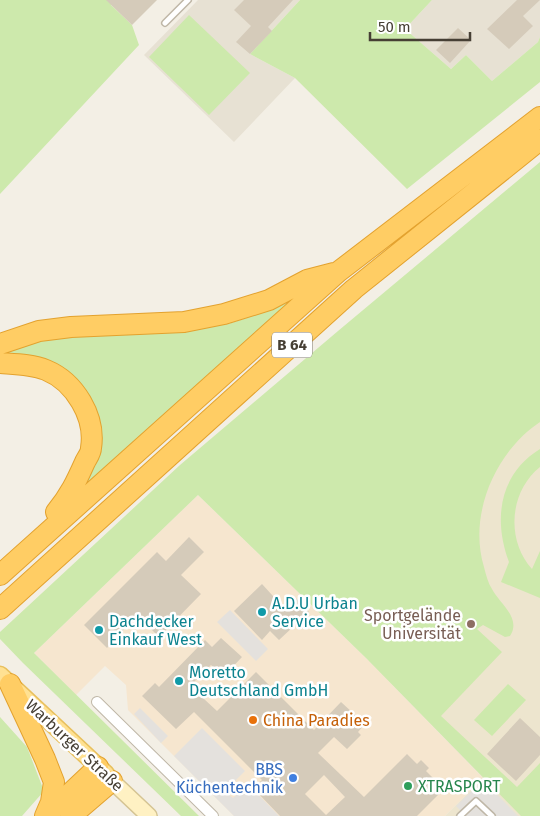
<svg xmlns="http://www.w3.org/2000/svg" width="540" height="816" viewBox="0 0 540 816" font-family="'Fira Sans',sans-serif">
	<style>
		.residential { fill: #e7e1d3 }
		.commercial { fill: #f6e6cf }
		.education { fill: #ede5ce }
		.green { fill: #cde9ac }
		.parking { fill: #e4e1dd }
		.building { fill: #d5cbba; fill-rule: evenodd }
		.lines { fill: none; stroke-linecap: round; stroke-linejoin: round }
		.lane-casing { stroke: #bfb7a7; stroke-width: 8 }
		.street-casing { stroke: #bfb7a7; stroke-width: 12 }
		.secondary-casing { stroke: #d5c493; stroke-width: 18 }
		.primary-casing { stroke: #e8c05e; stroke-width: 19 }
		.highway-casing { stroke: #e3a22f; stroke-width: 22 }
		.lane { stroke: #fff; stroke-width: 5 }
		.street { stroke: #fff; stroke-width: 10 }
		.secondary { stroke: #fff1c3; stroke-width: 15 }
		.primary { stroke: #ffe192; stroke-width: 16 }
		.highway { stroke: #ffcd64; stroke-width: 20 }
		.culture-dot { fill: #0f9aa8; stroke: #fff; stroke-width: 2 }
		.education-dot { fill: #8d6e63; stroke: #fff; stroke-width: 2 }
		.food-dot { fill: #e8710a; stroke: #fff; stroke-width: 2 }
		.shop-dot { fill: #3f7fe0; stroke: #fff; stroke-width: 2 }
		.leisure-dot { fill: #2e9e5b; stroke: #fff; stroke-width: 2 }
		.labels { text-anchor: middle; stroke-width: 5; stroke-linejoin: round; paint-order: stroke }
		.shield { fill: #fff; stroke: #7e7971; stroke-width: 1 }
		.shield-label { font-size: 15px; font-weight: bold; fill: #463f34 }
		.culture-label { font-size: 16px; fill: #0d838f; stroke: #fff; text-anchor: start }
		.education-label { font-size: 16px; fill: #785e54; stroke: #fff; text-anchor: end }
		.food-label { font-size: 16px; fill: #c56008; stroke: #fff; text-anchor: start }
		.street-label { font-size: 16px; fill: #463f34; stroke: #fff }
		.shop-label { font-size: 16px; fill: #366cbe; stroke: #fff; text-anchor: end }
		.leisure-label { font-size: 16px; fill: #27864d; stroke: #fff; text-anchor: start }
	</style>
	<rect width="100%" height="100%" fill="#f3efe5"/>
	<path class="residential" d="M198,0H300L250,54L295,78L234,142L144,55Z
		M432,0H540V37L538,42L492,81L466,55L451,69L405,29Z"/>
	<path class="commercial" d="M198,495L368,660L483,778L445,816H234L128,710L126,685L105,666L76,695L34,653Z"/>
	<path class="education" d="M540,381V816H445L483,778L368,660Z"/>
	<path class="green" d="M0,0H116L111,5L132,25L139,45L0,194Z
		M300,0H432L405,29L451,69L466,55L492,81L538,42L540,37V82L407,189L295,78L250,54Z
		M189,15L250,73L209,115L149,57Z
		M540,162V422C495,452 468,515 484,567C486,575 488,583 492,589C499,603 522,618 510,636L505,637L483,625L477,629L502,652L441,716L517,787L540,763V816H521L368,660L198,495L34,653L199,816H181L23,663L0,639V632L180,465L338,331Z
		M308,293L85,487L99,451L87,400L0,358V351L45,339L185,330L228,324L273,309Z
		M540,449V467C509,492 506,540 532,569L540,551V598L501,582L509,562C493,520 499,474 540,449Z
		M508,684L526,700L492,736L474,720Z
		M0,717L27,747L44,791L22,816H0Z"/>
	<path class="parking" d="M230,610L268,649L256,661L217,622Z
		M140,708L168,736L161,743L134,714Z
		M202,728L245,771L225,791L233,798L248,784L279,816H234L174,756Z
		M483,780L518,816H466L456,806Z"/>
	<path class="building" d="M106,0H157L132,25Z
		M244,0H293L268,27L272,31L250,54L236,42L251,26L234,10Z
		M517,0H540L523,16L533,26L509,49L487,29Z
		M458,28L471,40L450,63L436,50Z
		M189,537L204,552L181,575L201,594L159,637L137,615L107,648L84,625L157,552L166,561Z
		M262,584L283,607L294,596L309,612L279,640L270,631L262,640L234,611Z
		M221,638L242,657L223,677L211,665L190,686L217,711L256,672L314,730L341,702L365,724L358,732L361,735L347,749L334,737L318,753L364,797L407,754L417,764L421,760L429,768L426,771L444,789L417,816H280L253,788L262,780L194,712L176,729L142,696L155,683L159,687L205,640L212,647ZM324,775L345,797L326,815L305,794Z
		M520,718L540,737V755L516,781L487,754Z"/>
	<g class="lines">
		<g class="lane-casing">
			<path id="lane" d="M165,23L188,0
				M460,816L476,801L492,816"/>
		</g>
		<g class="street-casing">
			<path id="street" d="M97,702L213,816"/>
		</g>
		<g class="secondary-casing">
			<path id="secondary" d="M112,781L149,816"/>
		</g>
		<g class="primary-casing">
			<path id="primary" d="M0,675L106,774"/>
		</g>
		<g class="highway-casing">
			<path id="highway" d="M0,344L39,331L71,327L184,322L224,314L269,300L307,280L334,273
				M0,363C15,364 32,364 46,370C75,382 96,417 91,448C91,453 87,458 85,462C76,482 70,495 56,512
				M0,575L338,272L540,117
				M0,609L354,289L540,140
				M10,684L45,759L54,782L51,802L45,816
				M47,815L98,767
				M71,816L112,781"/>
		</g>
		<use href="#lane" class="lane"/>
		<use href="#street" class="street"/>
		<use href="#secondary" class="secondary"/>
		<use href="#primary" class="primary"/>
		<use href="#highway" class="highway"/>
	</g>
	<g class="culture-dot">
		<circle cx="262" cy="612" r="5"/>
		<circle cx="99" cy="630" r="5"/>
		<circle cx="179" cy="681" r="5"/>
	</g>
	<circle class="education-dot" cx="471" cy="624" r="5"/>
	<circle class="food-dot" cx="253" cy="720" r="5"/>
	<circle class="shop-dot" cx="293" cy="778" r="5"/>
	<circle class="leisure-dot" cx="408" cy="786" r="5"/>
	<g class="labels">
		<rect class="shield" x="272" y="332.5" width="40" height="25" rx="4"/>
		<g class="shield-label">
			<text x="292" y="350">B 64</text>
		</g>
		<g class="culture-label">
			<text x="272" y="609">A.D.U Urban<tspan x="272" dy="18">Service</tspan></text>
			<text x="109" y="627">Dachdecker<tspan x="109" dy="18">Einkauf West</tspan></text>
			<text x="189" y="678">Moretto<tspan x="189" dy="18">Deutschland GmbH</tspan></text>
		</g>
		<g class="education-label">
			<text x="461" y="621">Sportgelände<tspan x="461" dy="18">Universität</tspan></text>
		</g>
		<g class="food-label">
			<text x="263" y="726">China Paradies</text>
		</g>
		<g class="street-label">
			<text transform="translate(75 745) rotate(43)" y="6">Warburger Straße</text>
		</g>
		<g class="shop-label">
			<text x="283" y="775">BBS<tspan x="283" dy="18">Küchentechnik</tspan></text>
		</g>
		<g class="leisure-label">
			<text x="418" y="792">XTRASPORT</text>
		</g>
	</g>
	<path d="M370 32v8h100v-8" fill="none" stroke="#463f34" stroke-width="2.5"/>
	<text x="378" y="32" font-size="15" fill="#463f34" stroke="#ffffff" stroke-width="4" paint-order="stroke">50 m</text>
</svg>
